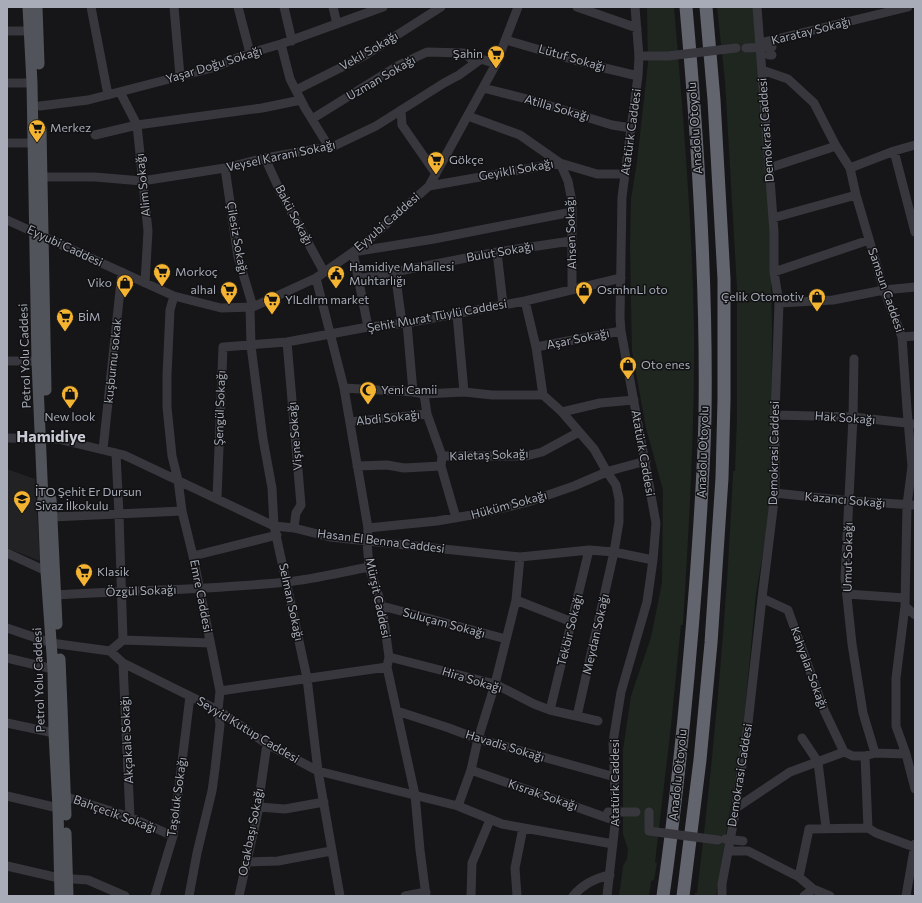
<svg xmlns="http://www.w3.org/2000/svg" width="922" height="903" viewBox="0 0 922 903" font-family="Commissioner,sans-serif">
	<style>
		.built { fill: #222225 }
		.green { fill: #1e261f }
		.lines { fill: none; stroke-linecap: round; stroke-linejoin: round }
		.minor { stroke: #37373d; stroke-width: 9 }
		.major { stroke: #52545c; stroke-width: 11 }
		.highway { stroke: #62656e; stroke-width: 13 }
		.minor-bridge { stroke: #37373d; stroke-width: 9 }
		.labels { text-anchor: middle; stroke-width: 3; stroke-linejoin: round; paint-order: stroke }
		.street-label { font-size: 12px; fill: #a7acb8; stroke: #111113 }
		.poi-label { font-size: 12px; fill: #a7acb8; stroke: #111113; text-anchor: start }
		.district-label { font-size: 16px; font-weight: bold; fill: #c8cbd4; stroke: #111113 }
	</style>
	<rect width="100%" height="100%" fill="#161618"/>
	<path class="built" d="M7,469L35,479L40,561L7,548Z"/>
	<path class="green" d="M647,7H674C683,113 692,220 694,327C695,426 689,526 683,625H681L671,726L655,862L657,863L654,880L651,881L649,896H619L623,866L627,859L628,849L623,834V750L631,696L651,637L662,583L663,490L646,428L632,351L631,304L630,244L631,199L637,162L648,63Z
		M717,7H753L770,222L772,331L771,506L756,594L743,730L716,896H695V893H697C714,753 727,612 733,471H735L737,418V288L725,81Z"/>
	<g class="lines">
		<path class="minor" d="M91,7L108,95
			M174,7L180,76
			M238,7L250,53
			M284,7L292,41
			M333,7L337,24
			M577,7L637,28
			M7,31H29
			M506,40L592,65L638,76
			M760,43L908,7
			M281,44L290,79L305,108L329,147
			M769,55H772
			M762,70L788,79L814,103L836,146L850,168L856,195L884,290L902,337L907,409L912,466L907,505L905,606L896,678V726L906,754L915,789
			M7,83H32
			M483,88L531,100L612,125L631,128
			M296,90L364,56L441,7
			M120,92L137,125L148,231L145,283
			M40,106L88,100L212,68L250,53L281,44L383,7
			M401,110L402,125L436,174
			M468,116L520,135L560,163L568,181L572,202V290
			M312,119L399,65L427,52L464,53L475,62
			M95,135L137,125L262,108L301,100
			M7,143H33
			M894,151L915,232
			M265,158L280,191L324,272
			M225,168L238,257L253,307
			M769,168L836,146
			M850,168L894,151L915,145
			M41,177H95L142,181L225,168L265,158L334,146L376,126L444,83L459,75L481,59L496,64
			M429,186L560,163L597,174H625
			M773,218L856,195
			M7,220L174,296L221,308L253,307L316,278L363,245L429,186L496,64L518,7
			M497,252L503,304
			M395,272L402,323
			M774,272L869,240
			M316,278L344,388L368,528L367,541L369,567L382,606L389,657L387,667L415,795L420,850L426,896
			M358,279L497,252L571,241
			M174,296L170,310L167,375V407L172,456L178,480L182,511L193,556L220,691L218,710L220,725L215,769L212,791L197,853L189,896
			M525,301L536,347L543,395
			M779,303L833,300L884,290L915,287
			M250,308L251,346L263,439L272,488L274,526L307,678L318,771L340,896
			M457,314L464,392
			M407,323L413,392
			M368,327L353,252L434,239L572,212
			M902,337L915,336
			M287,342L301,505L296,513L294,528
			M536,347L621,331
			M854,359L853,417L845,578L852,644L863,713L875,753
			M7,361H37
			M344,388L413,392L424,394L464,392L492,395H543L562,412L594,449L607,472L616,485L619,499V522L614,552L577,716
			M424,394L427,414L442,456L441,466L456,518
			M562,412L600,403L634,400
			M775,415L853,417L915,424
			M350,422L427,414
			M7,438L58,439L124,455L274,526L294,528L330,537L520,557L589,550L614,552L653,560
			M103,449L122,272
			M442,456H526L542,452L579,432
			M357,466L387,465L404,468L441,466
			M775,493L850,501L915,505
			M217,498L223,347L287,342L368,327L407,323L525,301L621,278
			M52,517L182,511
			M368,528L437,521L483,513L528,502L574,486L609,471L646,461
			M7,553L46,571
			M193,556L277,535
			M847,594L905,598
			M56,595C132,590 209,590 286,582C314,579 342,572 369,567
			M762,598L788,610L824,710L844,752
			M516,600L572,622
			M382,606L506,639
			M905,606L915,615
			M7,628L51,643L110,651L123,663L218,710L267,744L318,771L458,806L502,824L613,844
			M123,640L210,643
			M110,651L123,640L119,515L116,453
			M389,657L495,684L534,704L550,710L598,721
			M7,658L53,669
			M123,663L130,817
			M220,691L387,667
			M550,710L589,550
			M397,711L449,728L478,739L615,777
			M7,723L54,733
			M802,738L818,762L826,828
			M865,756L868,828
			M471,770L616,821
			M60,795L130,817L173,836
			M7,796L58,808
			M458,806L471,770L478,739L495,684L516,600L520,557
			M259,807L285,809L324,802
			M736,808L790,772L844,752L853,756H865L875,753L906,754
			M728,851H748L799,877L813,889L830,896
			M246,862L278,861L331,851
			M7,866L59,878L88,880L125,896
			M799,877L809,829L868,828L876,833L914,847
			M155,896L173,836L190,696
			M239,896L259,807L260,792L267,744
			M405,896L426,892
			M471,896L472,863L490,820
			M517,896L515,868L523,828
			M573,896C582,885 596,878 610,875
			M607,896L616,815L613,742L621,692L647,602L653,560L656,523L621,331L620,318L622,197L638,76L639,56L635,7
			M722,896V884L734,819L747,732L762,598L775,493V415L779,303L774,272V232L757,7
			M804,896L813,889
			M906,896L915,844"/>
		<path class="major" d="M28,7L32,83L37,361L46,571L53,669L54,733L58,808L60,896
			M37,7L39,64
			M41,129L46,390
			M51,499L57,624
			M60,659L62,707L66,815
			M66,833L68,896"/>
		<path class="highway" d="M663,896C678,791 688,685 696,580C700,525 704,469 705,414C707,278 698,142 686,7
			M683,896L700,760L711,643L722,478L724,400V279L714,100L706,7"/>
		<path class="minor-bridge" d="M746,48L772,47
			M639,56H668L736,48
			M608,812H636
			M649,812V831L718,840
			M725,839L743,841"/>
	</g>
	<defs>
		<g id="supermarket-pin" transform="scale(0.9)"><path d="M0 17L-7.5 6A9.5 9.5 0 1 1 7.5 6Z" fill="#f4b331" stroke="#111113"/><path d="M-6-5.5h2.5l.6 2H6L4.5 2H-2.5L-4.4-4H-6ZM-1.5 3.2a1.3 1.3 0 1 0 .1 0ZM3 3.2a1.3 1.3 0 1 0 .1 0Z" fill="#111"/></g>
		<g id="civic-pin" transform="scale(0.9)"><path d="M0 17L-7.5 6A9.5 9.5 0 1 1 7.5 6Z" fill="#f4b331" stroke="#111113"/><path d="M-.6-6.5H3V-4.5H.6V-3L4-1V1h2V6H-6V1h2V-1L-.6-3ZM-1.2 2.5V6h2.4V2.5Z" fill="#111"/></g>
		<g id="shop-pin" transform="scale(0.9)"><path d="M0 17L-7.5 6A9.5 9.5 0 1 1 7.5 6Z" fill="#f4b331" stroke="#111113"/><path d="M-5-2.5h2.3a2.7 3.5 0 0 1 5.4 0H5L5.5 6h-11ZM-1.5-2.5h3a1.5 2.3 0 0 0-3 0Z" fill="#111"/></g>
		<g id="mosque-pin" transform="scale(0.9)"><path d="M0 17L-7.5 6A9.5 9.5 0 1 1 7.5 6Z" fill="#f4b331" stroke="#111113"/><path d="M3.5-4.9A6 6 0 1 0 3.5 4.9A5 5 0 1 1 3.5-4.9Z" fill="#111"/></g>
		<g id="school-pin" transform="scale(0.9)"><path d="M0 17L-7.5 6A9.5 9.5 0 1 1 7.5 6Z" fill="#f4b331" stroke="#111113"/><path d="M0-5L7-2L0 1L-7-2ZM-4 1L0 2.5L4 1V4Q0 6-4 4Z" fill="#111"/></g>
	</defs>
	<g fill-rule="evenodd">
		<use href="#supermarket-pin" x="496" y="54"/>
		<use href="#supermarket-pin" x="37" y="128"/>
		<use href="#supermarket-pin" x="436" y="160"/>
		<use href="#supermarket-pin" x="162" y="272"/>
		<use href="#civic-pin" x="336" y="274"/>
		<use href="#shop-pin" x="125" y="283"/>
		<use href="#supermarket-pin" x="229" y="290"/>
		<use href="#shop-pin" x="584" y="290"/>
		<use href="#shop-pin" x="817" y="297"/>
		<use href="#supermarket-pin" x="272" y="300"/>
		<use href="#supermarket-pin" x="65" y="317"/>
		<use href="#shop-pin" x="628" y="365"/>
		<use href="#mosque-pin" x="368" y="390"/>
		<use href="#shop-pin" x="70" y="394"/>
		<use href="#school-pin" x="22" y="499"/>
		<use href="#supermarket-pin" x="84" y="572"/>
	</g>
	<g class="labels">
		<g class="street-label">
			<text transform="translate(811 31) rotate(-14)" y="4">Karatay Sokağı</text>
			<text transform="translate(369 51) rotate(-30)" y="4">Vekil Sokağı</text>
			<text transform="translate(572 58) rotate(16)" y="4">Lütuf Sokağı</text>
			<text transform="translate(214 65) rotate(-17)" y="4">Yaşar Doğu Sokağı</text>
			<text transform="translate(381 78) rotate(-30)" y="4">Uzman Sokağı</text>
			<text transform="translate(557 108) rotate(16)" y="4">Atilla Sokağı</text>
			<text transform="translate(695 128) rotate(-94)" y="4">Anadolu Otoyolu</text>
			<text transform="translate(766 130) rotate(-94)" y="4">Demokrasi Caddesi</text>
			<text transform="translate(631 132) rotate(-82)" y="4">Atatürk Caddesi</text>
			<text transform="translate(281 156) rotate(-12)" y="4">Veysel Karani Sokağı</text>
			<text transform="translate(516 170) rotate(-10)" y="4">Geyikli Sokağı</text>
			<text transform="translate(143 185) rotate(-96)" y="4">Alim Sokağı</text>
			<text transform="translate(294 215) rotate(62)" y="4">Bakü Sokağı</text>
			<text transform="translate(387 222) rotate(-41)" y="4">Eyyubi Caddesi</text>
			<text transform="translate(571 233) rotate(-92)" y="4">Ahsen Sokağı</text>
			<text transform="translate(237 238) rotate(80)" y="4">Çilesiz Sokağı</text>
			<text transform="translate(65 246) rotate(25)" y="4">Eyyubi Caddesi</text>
			<text transform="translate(500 252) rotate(-10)" y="4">Bulut Sokağı</text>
			<text transform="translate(886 290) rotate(71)" y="4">Samsun Caddesi</text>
			<text transform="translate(437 316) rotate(-10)" y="4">Şehit Murat Tüylü Caddesi</text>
			<text transform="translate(578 339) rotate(-11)" y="4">Aşar Sokağı</text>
			<text transform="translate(25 356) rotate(-92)" y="4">Petrol Yolu Caddesi</text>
			<text transform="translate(113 361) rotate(-84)" y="4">kuşburnu sokak</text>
			<text transform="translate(220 408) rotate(-88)" y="4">Şengül Sokağı</text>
			<text transform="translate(388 418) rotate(-6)" y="4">Abdi Sokağı</text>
			<text transform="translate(845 418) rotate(4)" y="4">Hak Sokağı</text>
			<text transform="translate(295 436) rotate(-95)" y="4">Vişne Sokağı</text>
			<text transform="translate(703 452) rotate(-88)" y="4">Anadolu Otoyolu</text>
			<text transform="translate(643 453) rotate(80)" y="4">Atatürk Caddesi</text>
			<text transform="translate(774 453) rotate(-89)" y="4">Demokrasi Caddesi</text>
			<text transform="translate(489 455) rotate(-2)" y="4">Kaletaş Sokağı</text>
			<text transform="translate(845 500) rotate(5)" y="4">Kazancı Sokağı</text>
			<text transform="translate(509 505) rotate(-15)" y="4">Hüküm Sokağı</text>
			<text transform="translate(381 541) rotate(7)" y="4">Hasan El Benna Caddesi</text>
			<text transform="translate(848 557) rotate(-89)" y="4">Umut Sokağı</text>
			<text transform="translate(141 591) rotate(-2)" y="4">Özgül Sokağı</text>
			<text transform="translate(201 596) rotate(79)" y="4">Emre Caddesi</text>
			<text transform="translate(378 598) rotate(78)" y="4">Mürşit Caddesi</text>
			<text transform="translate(291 602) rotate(78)" y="4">Selman Sokağı</text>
			<text transform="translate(444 623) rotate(15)" y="4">Suluçam Sokağı</text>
			<text transform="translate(570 630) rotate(-76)" y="4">Tekbir Sokağı</text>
			<text transform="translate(596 634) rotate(-77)" y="4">Meydan Sokağı</text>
			<text transform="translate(809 668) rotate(70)" y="4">Kahyalar Sokağı</text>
			<text transform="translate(39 680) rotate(-92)" y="4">Petrol Yolu Caddesi</text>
			<text transform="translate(472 680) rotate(17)" y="4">Hira Sokağı</text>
			<text transform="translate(248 730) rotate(31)" y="4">Seyyid Kutup Caddesi</text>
			<text transform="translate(127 740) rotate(-93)" y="4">Akçakale Sokağı</text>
			<text transform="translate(505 746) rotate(17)" y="4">Havadis Sokağı</text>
			<text transform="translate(678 775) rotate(-84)" y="4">Anadolu Otoyolu</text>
			<text transform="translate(740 775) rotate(-81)" y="4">Demokrasi Caddesi</text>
			<text transform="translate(615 783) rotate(-90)" y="4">Atatürk Caddesi</text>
			<text transform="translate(543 795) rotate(19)" y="4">Kısrak Sokağı</text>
			<text transform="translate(177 797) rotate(-82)" y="4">Taşoluk Sokağı</text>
			<text transform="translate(115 814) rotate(20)" y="4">Bahçecik Sokağı</text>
			<text transform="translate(251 832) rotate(-79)" y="4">Ocakbaşı Sokağı</text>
		</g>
		<g class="poi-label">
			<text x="483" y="58" text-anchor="end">Şahin</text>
			<text x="50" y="132">Merkez</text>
			<text x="449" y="164">Gökçe</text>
			<text x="349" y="271">Hamidiye Mahallesi<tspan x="349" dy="14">Muhtarlığı</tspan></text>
			<text x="175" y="276">Morkoç</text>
			<text x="112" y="287" text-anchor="end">Viko</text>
			<text x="216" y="294" text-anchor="end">alhal</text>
			<text x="597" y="294">OsmhnLl oto</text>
			<text x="804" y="301" text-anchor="end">Çelik Otomotiv</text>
			<text x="285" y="304">YlLdlrm market</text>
			<text x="78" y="321">BİM</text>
			<text x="641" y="369">Oto enes</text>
			<text x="381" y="394">Yeni Camii</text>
			<text x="70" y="421" text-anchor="middle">New look</text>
			<text x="35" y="496">İTO Şehit Er Dursun<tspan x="35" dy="14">Sivaz İlkokulu</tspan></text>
			<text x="97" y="576">Klasik</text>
		</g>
		<g class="district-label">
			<text x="51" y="442">Hamidiye</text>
		</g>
	</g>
	<rect width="922" height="903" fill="none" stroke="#a7acb8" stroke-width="16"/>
</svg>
